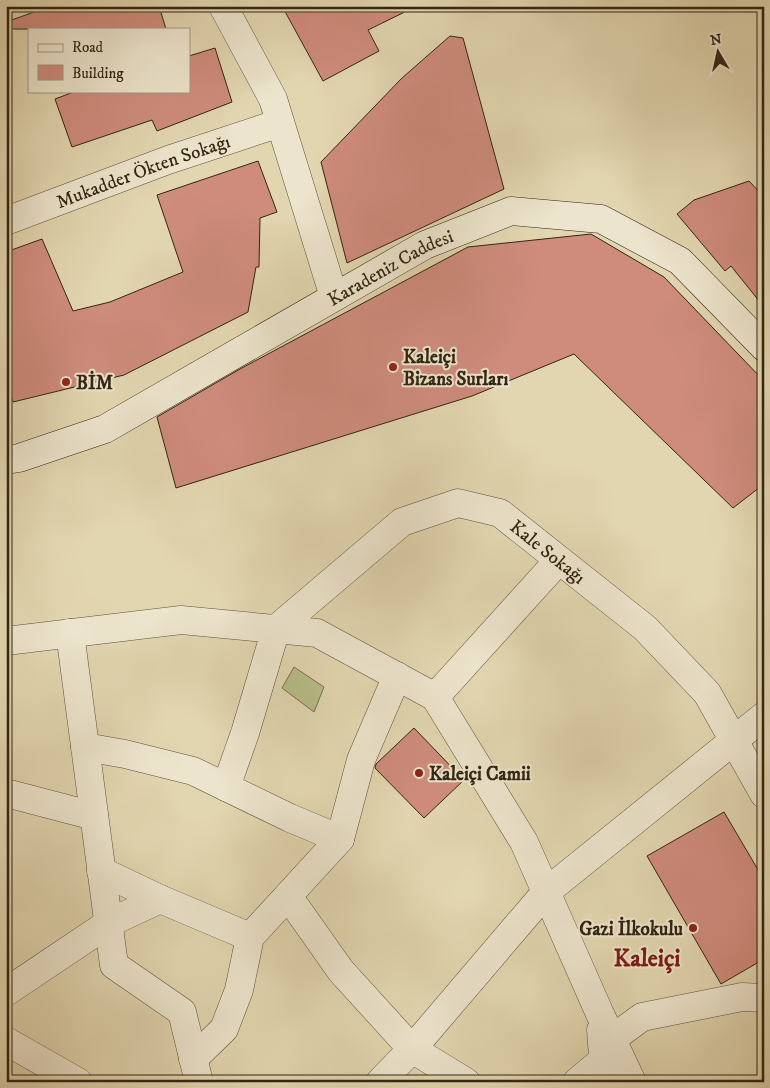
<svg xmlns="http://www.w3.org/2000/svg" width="770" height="1088" viewBox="0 0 770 1088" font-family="'IM FELL DW Pica',serif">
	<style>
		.green { fill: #b7bd88; stroke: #74714e }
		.building { fill: #cf8c7d; stroke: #322513 }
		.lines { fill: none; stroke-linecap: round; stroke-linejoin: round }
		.street-casing { stroke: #5e513a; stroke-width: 29 }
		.secondary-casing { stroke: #322513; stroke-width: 29 }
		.street { stroke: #ece4cc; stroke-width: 28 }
		.secondary { stroke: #ece4cc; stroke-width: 28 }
		.poi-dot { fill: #8f2418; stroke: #ece4cc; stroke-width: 2 }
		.labels { text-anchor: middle; stroke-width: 4; stroke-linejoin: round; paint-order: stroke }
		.street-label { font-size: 19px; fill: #322513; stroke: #ece4cc }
		.poi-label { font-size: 19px; font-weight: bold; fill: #322513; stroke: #ece4cc; text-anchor: start }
		.district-label { font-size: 24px; font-weight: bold; fill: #7a1f14; stroke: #ece4cc }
	</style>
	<rect width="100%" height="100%" fill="#e2d6b0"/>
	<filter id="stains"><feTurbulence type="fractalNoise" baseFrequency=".004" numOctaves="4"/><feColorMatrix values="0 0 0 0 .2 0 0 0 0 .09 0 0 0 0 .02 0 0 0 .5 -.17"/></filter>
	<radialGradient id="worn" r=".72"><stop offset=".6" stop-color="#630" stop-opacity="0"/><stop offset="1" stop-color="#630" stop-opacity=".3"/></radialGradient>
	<path class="green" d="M294,667L324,687L314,712L282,688Z"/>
	<path class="building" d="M51,6H159L166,29H6V22Z
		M282,6H417L368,30L379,51L323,81Z
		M450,36L463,38L504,189L347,263L321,162L402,78Z
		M215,48L232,102L157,131L152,120L72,147L55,99L76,91H189V56Z
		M258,161L277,212L260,218L259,267H256L248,312L124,375L13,402L6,375V252L42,239L73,311L110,302L183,272L157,195Z
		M749,181L764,197V307L731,266L725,271L677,214L694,200Z
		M591,234L664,277L764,381V484L733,508L574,354L472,396L176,488L157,417L240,369L468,247Z
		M414,728L464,780L424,818L375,768L376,764Z
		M724,812L764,880V959L721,984L647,856Z"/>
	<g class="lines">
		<g class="street-casing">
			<g id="street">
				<path d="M223,6L273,99L334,297"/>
				<path id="s1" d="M6,221L168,160L280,123"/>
				<path d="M70,633L114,965L182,1012L199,1082"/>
				<path d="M6,641L181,620L317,633L435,697L524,842L600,1014L632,1082"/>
				<path d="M435,697L559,560"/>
				<path d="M85,747L125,754L193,771L290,818L340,839"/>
				<path id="s2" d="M226,787L245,733L276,629L402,522L458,503L500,513L645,628L707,693L764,794"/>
				<path d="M6,793L94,816"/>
				<path d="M101,871L160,899L250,937"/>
				<path d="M288,896L341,971L412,1049L466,1082"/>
				<path d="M6,992L109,923L160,899"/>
				<path d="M601,1030L605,1082"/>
				<path d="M612,1039L642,1017L742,997L764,998"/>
				<path d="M6,1041L78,1082"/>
				<path d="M193,1059L224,1029L239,990L250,937L340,839L361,760L397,676"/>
				<path d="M380,1082L412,1049L546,892L764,716"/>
				<path d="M577,1082L603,1060"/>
			</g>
		</g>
		<g class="secondary-casing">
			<g id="secondary">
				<path id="s3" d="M6,460L19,458L105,429L425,245L511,211L601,219L680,261L764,347"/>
			</g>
		</g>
		<use href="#street" class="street"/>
		<use href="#secondary" class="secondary"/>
	</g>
	<g class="poi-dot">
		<circle cx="393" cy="367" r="5"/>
		<circle cx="66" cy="382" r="5"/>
		<circle cx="419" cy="773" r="5"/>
		<circle cx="693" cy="928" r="5"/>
	</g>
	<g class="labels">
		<g class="street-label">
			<text dy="7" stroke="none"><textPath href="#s1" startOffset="146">Mukadder Ökten Sokağı</textPath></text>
			<text dy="7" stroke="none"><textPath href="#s3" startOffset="432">Karadeniz Caddesi</textPath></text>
			<text dy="7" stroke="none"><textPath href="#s2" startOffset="495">Kale Sokağı</textPath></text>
		</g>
		<g class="poi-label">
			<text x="403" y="363">Kaleiçi<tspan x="403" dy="22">Bizans Surları</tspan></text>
			<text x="76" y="389">BİM</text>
			<text x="429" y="780">Kaleiçi Camii</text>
			<text x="683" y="935" text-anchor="end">Gazi İlkokulu</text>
		</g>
		<g class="district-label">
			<text x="647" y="966">Kaleiçi</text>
		</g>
	</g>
	<rect width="770" height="1088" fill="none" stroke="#e2d6b0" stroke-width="25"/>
	<rect x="8" y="8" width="755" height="1073" fill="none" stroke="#322513" stroke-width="2.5"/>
	<rect x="12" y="12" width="745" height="1063" fill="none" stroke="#322513"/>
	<rect x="28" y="28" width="162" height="65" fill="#ece4cc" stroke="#a29882"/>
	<rect x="38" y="44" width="25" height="8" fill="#ece4cc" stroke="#a29882"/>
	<text x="72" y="52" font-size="15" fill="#322513">Road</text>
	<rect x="38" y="65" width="25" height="15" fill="#cf8c7d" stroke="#a29882"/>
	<text x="72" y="78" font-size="15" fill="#322513">Building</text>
	<g transform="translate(718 52) rotate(351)" stroke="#ece4cc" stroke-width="4" paint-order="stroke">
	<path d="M0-4L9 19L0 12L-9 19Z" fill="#322513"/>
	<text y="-8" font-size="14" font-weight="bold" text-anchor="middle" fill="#322513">N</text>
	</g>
	<rect width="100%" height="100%" filter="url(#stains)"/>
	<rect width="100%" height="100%" fill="url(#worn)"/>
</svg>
